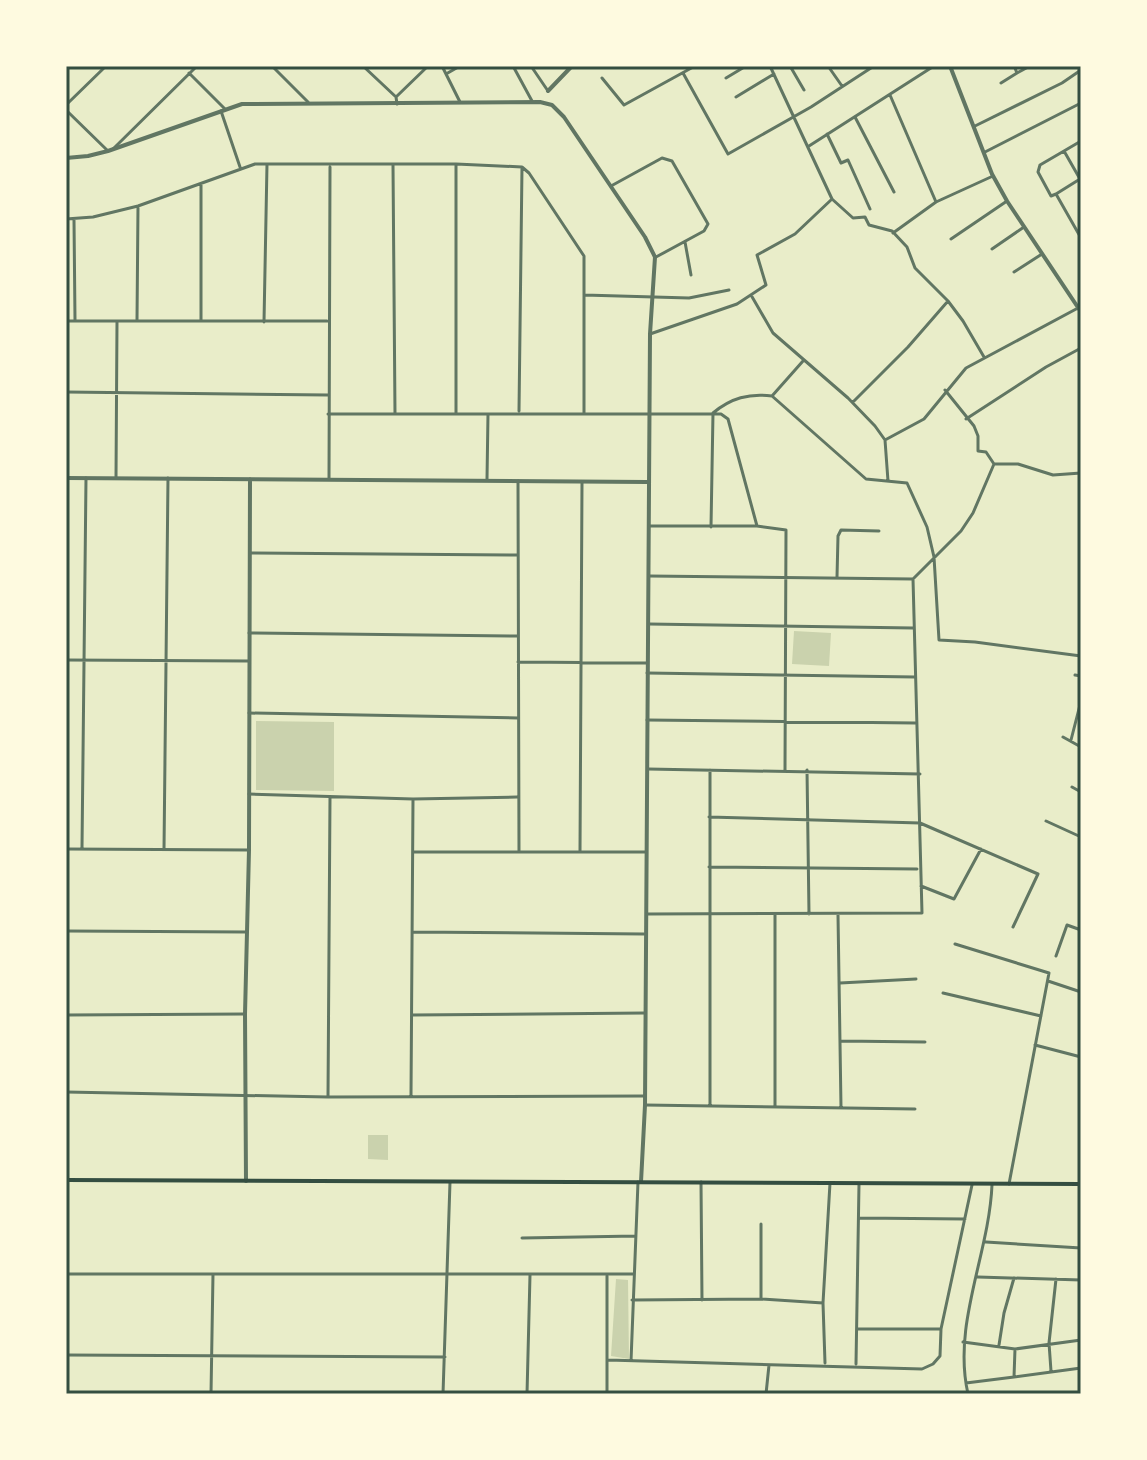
<svg xmlns="http://www.w3.org/2000/svg" width="1147" height="1460" viewBox="0 0 1147 1460" font-family="'Source Sans 3',sans-serif">
	<style>
		.green { fill: #cad2ad }
		.lines { fill: none; stroke-linecap: round; stroke-linejoin: round }
		.minor { stroke: #617663; stroke-width: 3 }
		.tertiary { stroke: #617663; stroke-width: 4 }
		.secondary { stroke: #344e41; stroke-width: 4 }
		.neatline { fill: none; stroke: #344e41; stroke-width: 3 }
	</style>
	<rect width="100%" height="100%" fill="#e9edc9"/>
	<path class="green" d="M794,631L831,633L829,666L792,664Z
		M256,721L334,722V791L256,790Z
		M368,1135H388V1160L368,1159Z
		M616,1279L628,1280L629,1359L611,1356Z"/>
	<g class="lines">
		<path class="minor" d="M272,66L308,102
			M363,66L396,97L397,104
			M442,66L460,102
			M513,66L532,101
			M531,66L548,91
			M790,66L804,90
			M828,66L842,86
			M1014,66L1017,73L1030,66
			M189,73L225,109
			M683,73L728,154L811,107L874,66
			M446,74L460,66
			M602,78L624,105L695,66
			M726,78L746,66
			M1001,83L1017,73
			M890,95L936,202
			M396,97L428,66
			M736,97L774,74
			M66,105L106,66
			M66,110L108,151
			M221,111L240,167
			M855,117L894,192
			M975,126L1062,83L1081,70
			M827,134L841,163L848,160L870,209
			M809,146L934,66
			M113,149L197,66
			M1064,151L1081,141
			M985,152L1081,103
			M456,164V414
			M393,165L395,414
			M522,167L529,173L584,256V414
			M1080,179L1064,151L1040,165L1038,172L1051,196L1056,194L1081,238
			M611,186L662,158L672,161L708,224L704,231L656,257
			M1056,194L1080,179
			M832,199L853,218L865,217L869,225L892,231L907,247L915,268L948,301L963,321L984,357
			M66,219L93,217L138,206L255,164H456L522,167
			M74,220L75,320
			M893,233L936,202L993,176
			M951,239L1007,201
			M685,242L691,275
			M992,249L1024,227
			M1014,272L1042,254
			M584,295L689,298L729,290
			M751,295L773,333L848,398L875,426L885,440L888,481
			M201,320V184
			M66,321H327
			M137,321L138,206
			M264,322L267,164
			M650,334L737,304L766,285L757,255L795,234L832,199L770,66
			M945,390L974,426L978,436V451L986,452L994,464
			M66,392L328,395
			M772,396L803,361
			M853,402L908,347L948,301
			M519,411L522,167
			M328,414H721L728,419L757,526
			M966,419L1046,367L1081,348
			M885,440L924,419L966,368L1078,308
			M994,464H1018L1053,475L1081,473
			M116,477L117,322
			M329,479L330,167
			M487,479L488,414
			M518,481L519,851
			M649,526H757L786,530L785,770
			M711,527L713,413C731,398 749,393 772,396L866,479L907,483L927,527L934,557L939,640L975,642L1081,656
			M250,553L518,555
			M649,576L913,579
			M837,577L838,536L841,530L879,531
			M913,579L961,531L973,513L994,464
			M649,624L913,628
			M249,633L517,636
			M66,660L248,661
			M518,662L646,663
			M647,673L915,677
			M1075,675L1081,676
			M249,713L518,718
			M647,720L915,723
			M1063,737L1081,747
			M1071,740L1081,701
			M648,769L920,774
			M710,770V1105
			M807,770L809,914
			M1072,787L1081,792
			M249,794L413,799L517,797
			M709,817L920,823L1038,874L1013,927
			M1046,821L1081,837
			M82,848L86,478
			M66,849L249,850
			M164,850L168,478
			M580,851L582,483
			M413,852H645
			M709,867L917,869
			M921,886L954,899L981,849
			M648,914L922,913L913,579
			M775,914V1106
			M838,915L841,1107
			M66,931L246,932
			M412,932L644,934
			M955,944L1049,973L1009,1184
			M1056,956L1067,925L1081,930
			M1048,981L1081,992
			M840,983L916,979
			M943,993L1041,1016
			M66,1015L245,1014
			M412,1015L645,1013
			M841,1041L925,1042
			M1035,1045L1081,1057
			M66,1092L328,1097L644,1096
			M411,1096L413,799
			M328,1097L330,797
			M645,1105L915,1109
			M701,1182L702,1300
			M859,1218L965,1219
			M522,1238L636,1236
			M986,1242L1081,1248
			M66,1274H634
			M978,1277L1081,1280
			M761,1299V1224
			M632,1300L761,1299L823,1303
			M858,1329H941
			M963,1342L1015,1349L1081,1340
			M999,1345L1004,1313L1014,1278
			M1015,1349L1014,1377L1081,1368
			M66,1355L445,1357
			M608,1360L922,1369L933,1364L940,1356L941,1329L972,1185
			M631,1361L638,1182
			M825,1363L823,1303L830,1183
			M856,1364L859,1184
			M1051,1371L1049,1343L1056,1279
			M966,1383L1014,1377
			M211,1394L213,1274
			M443,1394L450,1182
			M527,1394L530,1275
			M607,1394V1276
			M766,1394L769,1365
			M968,1394C952,1324 989,1255 992,1185"/>
		<path class="tertiary" d="M950,66L992,174L1007,201L1081,312
			M548,91L572,66
			M66,158L88,156L108,151L242,104L540,102L552,105L564,117L645,237L655,257L650,334L645,1105L641,1182
			M66,478L647,482
			M246,1181L245,1014L249,850L250,479"/>
		<path class="secondary" d="M66,1180L1081,1184"/>
	</g>
	<rect width="1147" height="1460" fill="none" stroke="#fefae0" stroke-width="136"/>
	<rect x="68" y="68" width="1011" height="1324" class="neatline"/>
</svg>
